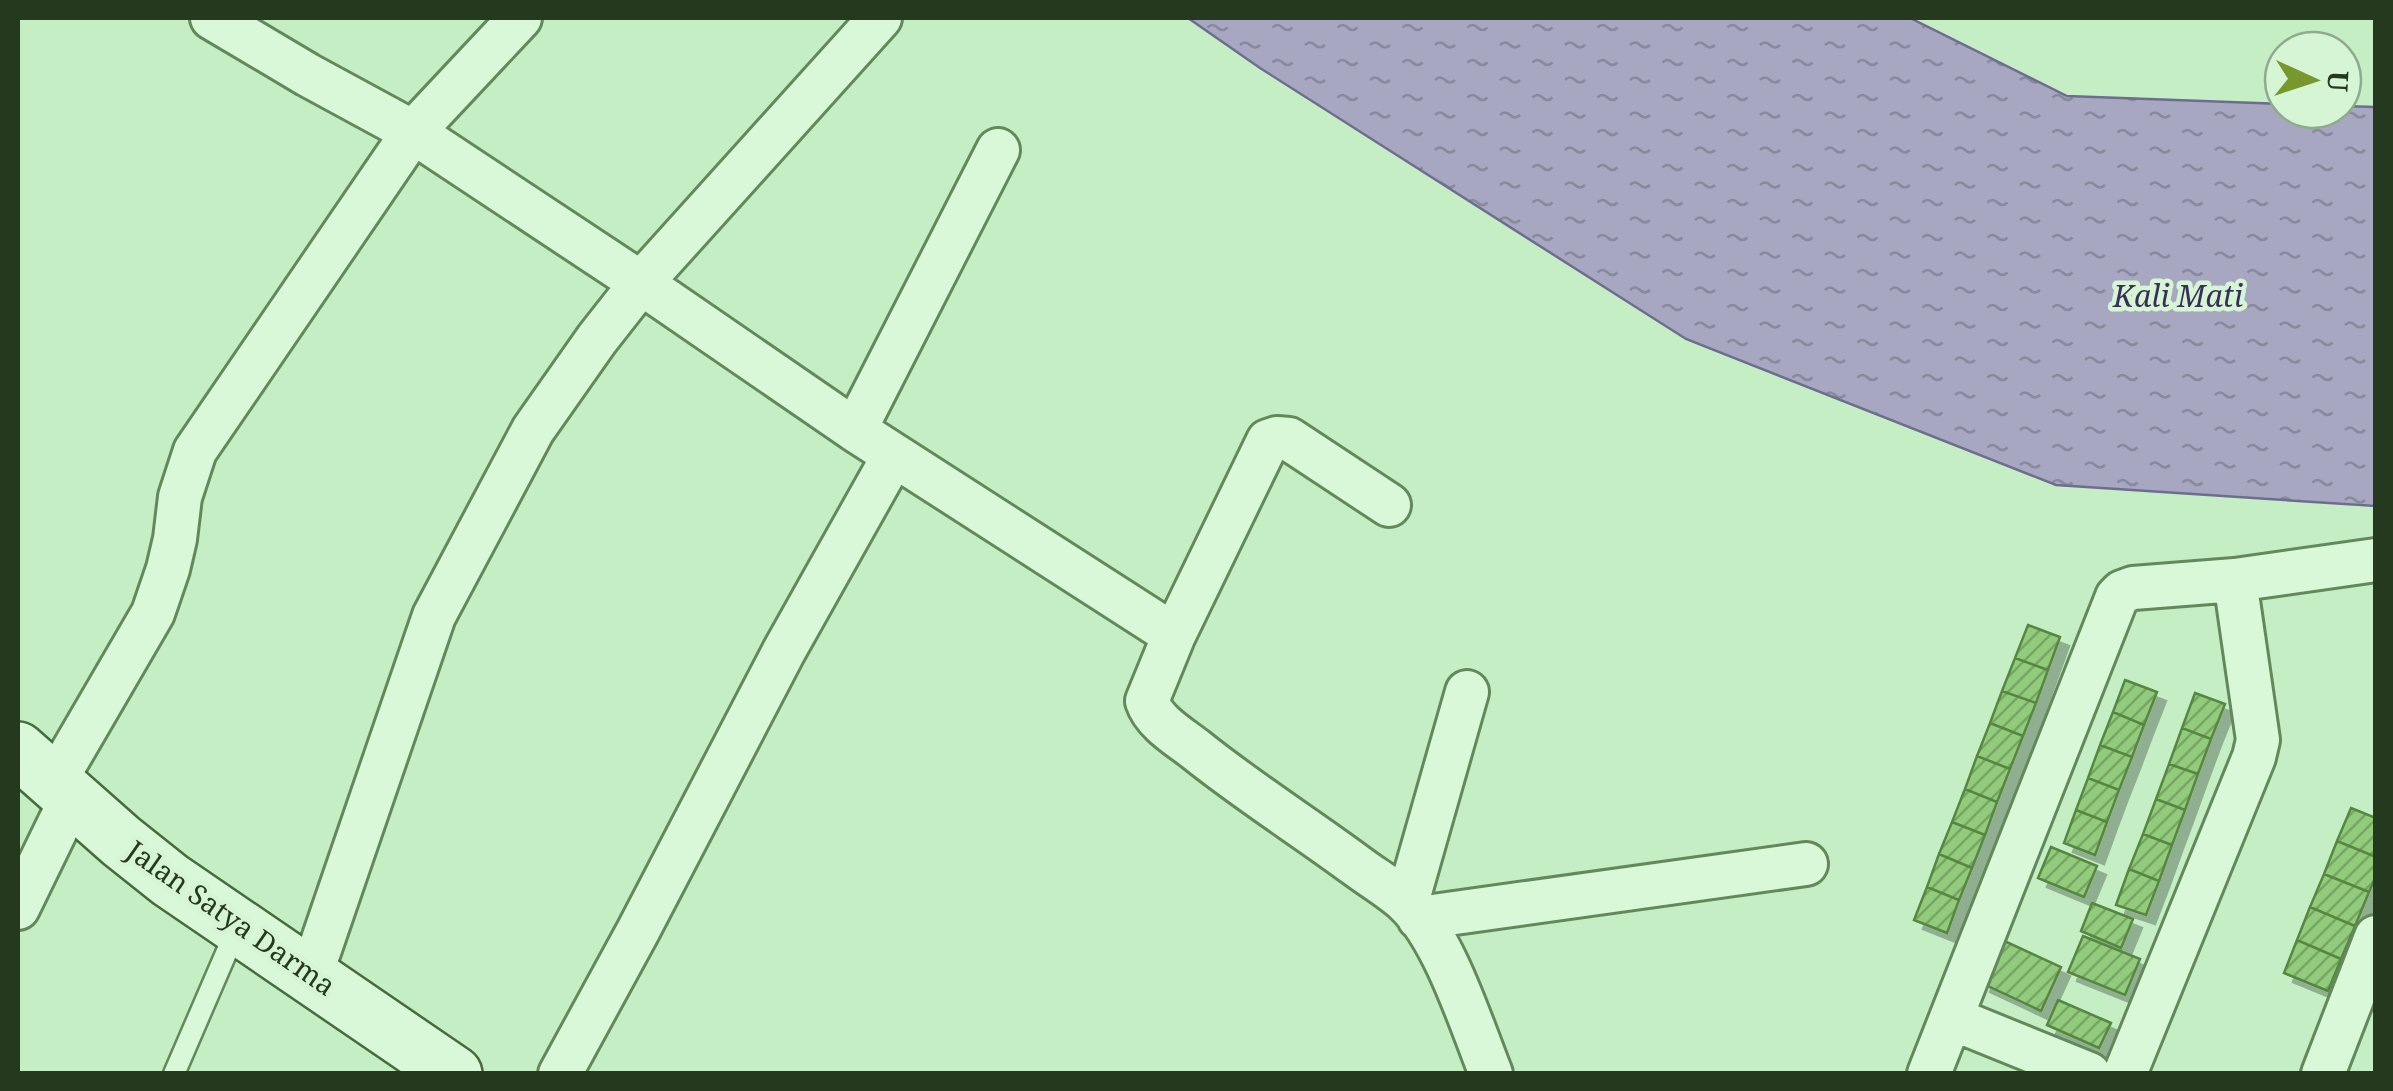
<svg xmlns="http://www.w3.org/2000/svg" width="2393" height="1091" viewBox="0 0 2393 1091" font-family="'Noto Serif',serif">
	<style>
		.water { fill: url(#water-ripples); stroke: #6f6d8f; stroke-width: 2.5 }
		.building { fill: url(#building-hatch); stroke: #578741; stroke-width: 2.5; filter: url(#shadow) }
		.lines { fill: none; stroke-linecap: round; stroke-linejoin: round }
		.lane-casing { stroke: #63885b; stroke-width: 25 }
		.street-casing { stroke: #63885b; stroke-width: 48 }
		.secondary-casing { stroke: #476a3e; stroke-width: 60 }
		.lane { stroke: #d8f8d8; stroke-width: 20 }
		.street { stroke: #d8f8d8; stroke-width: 42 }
		.secondary { stroke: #d8f8d8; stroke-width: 55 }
		.labels { text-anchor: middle; stroke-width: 9; stroke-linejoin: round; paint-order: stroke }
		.street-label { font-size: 28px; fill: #25391f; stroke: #d5f5d5 }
		.water-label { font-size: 30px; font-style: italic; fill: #382e58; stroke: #d5f5d5 }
	</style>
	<defs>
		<pattern id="water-ripples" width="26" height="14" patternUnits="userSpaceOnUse" patternTransform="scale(2.5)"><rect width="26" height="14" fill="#a7a7c1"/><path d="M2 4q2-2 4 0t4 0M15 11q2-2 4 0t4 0" fill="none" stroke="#88899c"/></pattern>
		<pattern id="building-hatch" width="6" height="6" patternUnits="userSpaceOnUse" patternTransform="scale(2.5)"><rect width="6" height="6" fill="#92cb7b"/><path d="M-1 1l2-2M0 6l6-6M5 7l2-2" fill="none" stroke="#77a664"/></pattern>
		<filter id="shadow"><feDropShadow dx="9" dy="9" stdDeviation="0" flood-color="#0004"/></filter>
	</defs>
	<rect width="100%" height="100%" fill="#c5eec5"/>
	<path class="water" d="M1188,18H1910L2067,96L2283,104V110H2343V106L2375,107V506L2056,485L1686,339L1260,68Z"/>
	<path class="building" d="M2028,625L2060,637L2048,670L2015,658Z
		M2015,658L2048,670L2036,703L2002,691Z
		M2125,680L2157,692L2144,725L2113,712Z
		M2002,691L2036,703L2023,736L1990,723Z
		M2195,693L2225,704L2211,739L2182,728Z
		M2113,712L2144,725L2132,757L2100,745Z
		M1990,723L2023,736L2010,769L1977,756Z
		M2182,728L2211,739L2198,774L2169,764Z
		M2100,745L2132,757L2119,790L2088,778Z
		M1977,756L2010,769L1997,802L1965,789Z
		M2169,764L2198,774L2185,810L2156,799Z
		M2088,778L2119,790L2107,822L2076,810Z
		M1965,789L1997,802L1985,835L1952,822Z
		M2156,799L2185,810L2172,845L2143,834Z
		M2351,808L2376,818V857L2337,841Z
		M2076,810L2107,822L2095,855L2064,843Z
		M1952,822L1985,835L1972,868L1939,854Z
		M2143,834L2172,845L2159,881L2129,869Z
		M2337,841L2376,857V876L2369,892L2324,874Z
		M2051,847L2097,866L2084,897L2038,878Z
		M1939,854L1972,868L1959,900L1927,887Z
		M2129,869L2159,881L2146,915L2116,905Z
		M2324,874L2369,892L2355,926L2310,907Z
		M1927,887L1959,900L1947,933L1914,920Z
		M2092,903L2133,919L2121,948L2081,931Z
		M2310,907L2355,926L2341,959L2297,940Z
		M2083,936L2140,959L2125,995L2068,972Z
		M2000,939L2061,967L2041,1011L1981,983Z
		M2297,940L2341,959L2328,991L2284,973Z
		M2058,1000L2111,1023L2099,1048L2047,1025Z"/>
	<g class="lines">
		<g class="lane-casing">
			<path id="lane" d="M174,1074L237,928"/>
		</g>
		<g class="street-casing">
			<path id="street" d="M212,18L308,75L413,132L641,283L855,430L1174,635L1147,701C1154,722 1178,736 1195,749C1247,791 1303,826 1357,866C1373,878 1392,889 1406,902C1445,939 1471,1024 1491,1074
				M855,430L998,150
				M1174,635L1268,441L1277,438L1289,439L1389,505
				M54,783L153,613L168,569L175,539L180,497L195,451L413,132L520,18
				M1407,903L1467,692
				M18,908L71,799
				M1419,918L1806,864
				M311,975L434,616L533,430L597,339L641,283L880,18
				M1951,1018L2089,1074
				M560,1074L638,931L784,651L894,455
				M1929,1074L2117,597L2122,592L2133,588L2235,580L2376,560
				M2125,1074L2254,757L2258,740L2235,580
				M2323,1074L2376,937"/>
		</g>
		<g class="secondary-casing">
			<path id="secondary" d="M18,750L121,841L170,880L454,1074"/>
		</g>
		<use href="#lane" class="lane"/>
		<use href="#street" class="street"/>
		<use href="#secondary" class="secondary"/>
	</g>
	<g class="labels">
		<g class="street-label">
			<text transform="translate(231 918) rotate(35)" y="10">Jalan Satya Darma</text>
		</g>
		<g class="water-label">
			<text x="2178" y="307">Kali Mati</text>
		</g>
	</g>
	<rect width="2393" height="1091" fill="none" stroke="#25391f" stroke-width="40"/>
	<g transform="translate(2313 80) rotate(93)"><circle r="48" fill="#d5f5d5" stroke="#8faa8c" stroke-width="2.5"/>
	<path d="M0-8L18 38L0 25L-18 38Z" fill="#78972c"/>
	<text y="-15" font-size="28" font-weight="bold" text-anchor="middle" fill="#25391f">U</text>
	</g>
</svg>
